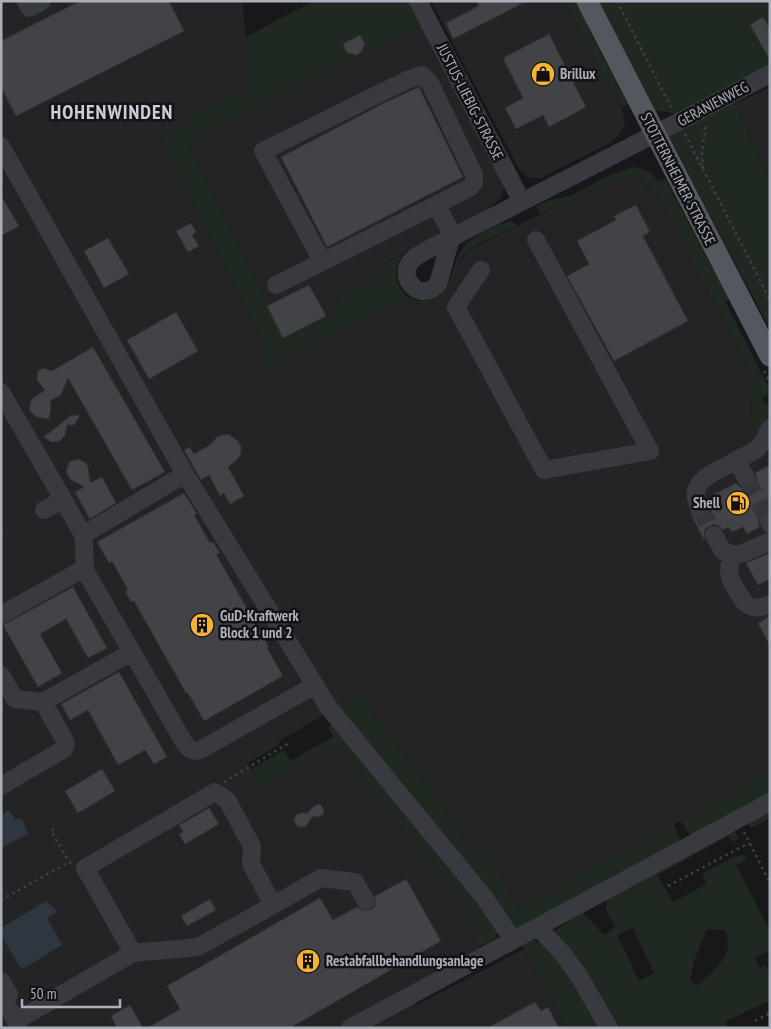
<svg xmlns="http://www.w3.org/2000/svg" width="771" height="1029" viewBox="0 0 771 1029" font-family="'PT Sans Narrow',sans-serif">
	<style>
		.built { fill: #242427 }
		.green { fill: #202921; fill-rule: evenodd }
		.water { fill: #2e373f }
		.building { fill: #424347; stroke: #323236 }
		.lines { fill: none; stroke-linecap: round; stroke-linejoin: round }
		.minor-tunnel { stroke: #35363a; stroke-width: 18; stroke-dasharray: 18 9; stroke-linecap: butt }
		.path { stroke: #3f4147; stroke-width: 2.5; stroke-dasharray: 2.5 4; stroke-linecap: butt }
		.minor { stroke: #393a3f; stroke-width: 18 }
		.major { stroke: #55575f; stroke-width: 21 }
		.labels { text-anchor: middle; stroke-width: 5; stroke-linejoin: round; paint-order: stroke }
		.poi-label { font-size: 15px; font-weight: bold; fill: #aaafba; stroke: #131315; text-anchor: start }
		.street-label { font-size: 15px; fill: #aaafba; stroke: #131315 }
		.district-label { font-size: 20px; font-weight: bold; letter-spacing: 1px; fill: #cbced6; stroke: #131315 }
	</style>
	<rect width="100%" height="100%" fill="#18181a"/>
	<path class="built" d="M1,1H242L246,37L314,1H408L499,175L503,184V192L500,199L485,211L383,264L399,298L418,304L436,302L453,282L460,262L467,251L553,208L562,206L616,179L628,177L636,178L652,189L657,195L750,372L752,422L759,435L770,411V450L768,454L770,457V772L518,909L487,851L478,855L358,693L322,713L245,759L262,786L336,742L484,929L473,936L481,950L336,1028H1Z
		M431,1H563L622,108L625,124L622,132L610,143L539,179L528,177L519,169Z
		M770,87V180L735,104Z
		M524,949L566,1028H373Z"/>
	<path class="green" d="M314,1H408L420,24L369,51L362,49L360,35L343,44L347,53L354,54L353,60L238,119L236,115L225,120L227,123L187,145L283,338L342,308L337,296L385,271L383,265L405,253C384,274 404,310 433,299C454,291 450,264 463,248C473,235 496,225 512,221L517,226C502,233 481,241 468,250C462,255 459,263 457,270C445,306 434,310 399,298L262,371L263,337L163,145L167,131L248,89L246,37Z
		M563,1H578L592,36L628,104L622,108Z
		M598,1H770V29L763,17L750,25L770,50V67L679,114L655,110Z
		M734,102L770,180V329L668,135Z
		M633,167C643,168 652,172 658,182L665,178L712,268L731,298L725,301L770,390V393L762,397L765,404L770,402V411L759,436L752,422L750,372L657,195C650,187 640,177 628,177C612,177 578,198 562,206L553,208L540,214L536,206L553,199L570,196L612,174Z
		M358,693L478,855L487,851L518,909L674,824L680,840V844L517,929L512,927L337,705Z
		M322,713L324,715L279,741L280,744L248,763L245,758Z
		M334,724L477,900L497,932L495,939L479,947L473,936L483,929L336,743L262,786L252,769L284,750L290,761L333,737L328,727Z
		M770,772V795L693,837C686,833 686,824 679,821Z
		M770,811V818L751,828L748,823Z
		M734,830L739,839L732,842L729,836L657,875L673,902L707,884L702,874L734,857L742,855L748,859L736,865L770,931V950L755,958L760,968L765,965L770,974V1000L725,1022L728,1028H613L555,938L556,930L583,912L604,935L615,927L606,909L607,898ZM633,928L654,973L639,981L617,935ZM707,929L725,930C726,935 728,941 728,946C728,958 707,980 697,985L691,981C691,963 700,946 707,929Z
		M531,939L545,945L549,949L579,988L600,1028H566L522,944Z
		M415,1002L416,1005L373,1028H361Z"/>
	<path class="water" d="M9,810L15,819H22L28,834L3,847L1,844V815Z
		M46,901L53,907L57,912L47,918L62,945L24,968L20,967L1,935V928Z"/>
	<path class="building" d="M80,1H169L184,31L16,116L1,87V41Z
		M476,1H527L453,39L446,23L479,6Z
		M763,17L770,29V60L750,25Z
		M549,34L586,107L549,127L543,115L516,129L505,108L523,98L503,58Z
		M360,35L365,44L361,52L355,56L354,54L347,53L343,44Z
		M419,87L463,177L327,247L281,157L386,102Z
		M1,195L19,226L1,236Z
		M636,205L650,232L643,236L688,321L614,361L567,276L589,264L577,241L616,220L614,216Z
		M191,223L196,232L192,235L199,246L188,252L176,231Z
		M108,238L129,274L104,288L84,251Z
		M309,285L326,316L283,338L267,306Z
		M176,312L198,351L149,379L127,340Z
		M93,347L165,472L132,490L68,378L61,395L50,401L51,407L49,419L36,417L30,411V403L32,399L45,390L37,380L38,371L43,368L52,371Z
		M80,415L74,425H67L65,435L60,441L51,442L44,437L70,416Z
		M228,434L238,441L241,447V453L238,459L228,467L244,496L230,504L224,493L220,496L209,475L201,480L184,450L190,447L194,454L210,445L216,438L222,435Z
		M78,459L86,463L88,467L90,483L102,477L116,503L90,519L75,492L84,487L70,479L66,471L69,462Z
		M770,465V511L764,513L760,517L758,522L760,527L747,534L743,527L732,532L729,527L723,530L719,526L714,524L705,529L704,540L690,512L697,517H703L709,509L708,502L715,499L713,495L736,483L740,487L745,489L751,487L757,479L755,473Z
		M184,493L197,514L194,515L210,543L213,542L220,553L216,554L269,647L267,648L283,676L204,721L188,693H186L134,601L131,602L125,591L128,590L112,561L109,563L97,542Z
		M770,553V579L758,585L746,563Z
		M73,587L107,648L88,658L66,619L40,634L62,673L38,687L3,625Z
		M770,616V646L758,623Z
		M119,672L167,757L154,764L145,750L118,765L88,710L70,720L61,704Z
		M102,769L115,791L78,813L65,791Z
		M320,804L324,810L323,815L318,817L313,816L305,827H298L296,825L294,819L296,815L301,813H308L314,806Z
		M209,808L219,824L185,844L179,834L183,832L179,825Z
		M406,879L441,941L290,1028H147L180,1009L167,986L320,898L333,920L357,907L361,910H371L375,906V896Z
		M210,899L216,910L187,926L181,916Z
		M535,1002L541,1011L548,1007L559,1028H487Z
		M130,1005L143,1028H117L111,1016Z"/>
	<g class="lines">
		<path class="minor-tunnel" d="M746,478L769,522
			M699,507L714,535"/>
		<path class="path" d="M617,1L672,109
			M685,134L770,300
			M703,168L702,153L706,124
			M764,371L770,383
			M1,532L3,533
			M224,782L289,743
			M54,829L51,831L69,862
			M744,832L770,883
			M668,886L749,843
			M1,900L69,862L72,863
			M755,1021L770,1013"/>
		<path class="minor" d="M26,1L29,8L42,1
			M418,1L522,202
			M1,146L185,474L329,708L484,897L513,940
			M436,205L469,188L474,183V175L430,83L422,75L407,80L263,151L315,248L321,257L326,260L436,205L454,237
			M451,238L438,284C419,305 395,275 413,259C418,255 424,252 429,249C543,191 657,134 770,74
			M481,270L456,307L544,470L650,451L536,240
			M276,285L326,260
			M1,392L63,499
			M737,460L746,478
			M185,474L83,535C86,548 82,560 87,574L185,744C190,751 194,753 202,749L315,685
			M699,507C692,491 696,485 709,475L756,450L763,442L770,428
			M44,510L63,499L83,535
			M769,522L770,524
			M714,535L723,551L734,555
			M770,541L744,553L734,555C722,574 734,585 744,602C752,610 760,608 770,604
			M1,615L85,568
			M1,675L15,699L43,702L132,652
			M1,786L64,749L66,744L64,739L43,702
			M273,905L321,878L355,882L366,901
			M538,927L563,954L579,976L609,1028
			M152,951L133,953L85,868L215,792L227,800L252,846L251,864L273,905L198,947L156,951
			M1,981L9,994L5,1004
			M1,996L16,1021L133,953
			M350,1028L770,802"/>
		<path class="major" d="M587,1L770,356"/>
	</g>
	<defs>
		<g id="shop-disc" transform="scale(1.25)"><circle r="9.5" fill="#f5b336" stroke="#131315"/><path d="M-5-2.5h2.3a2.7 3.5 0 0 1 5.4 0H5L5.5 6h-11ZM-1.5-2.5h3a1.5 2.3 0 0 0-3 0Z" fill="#111"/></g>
		<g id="fuel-disc" transform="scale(1.25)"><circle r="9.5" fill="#f5b336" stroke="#131315"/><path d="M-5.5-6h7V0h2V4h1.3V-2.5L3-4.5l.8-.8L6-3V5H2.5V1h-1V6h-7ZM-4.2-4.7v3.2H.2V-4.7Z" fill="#111"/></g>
		<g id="building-disc" transform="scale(1.25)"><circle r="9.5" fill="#f5b336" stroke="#131315"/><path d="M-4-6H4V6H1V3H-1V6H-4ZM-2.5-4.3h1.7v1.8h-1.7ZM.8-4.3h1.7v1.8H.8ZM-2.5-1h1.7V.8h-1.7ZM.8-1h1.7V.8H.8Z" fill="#111"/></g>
	</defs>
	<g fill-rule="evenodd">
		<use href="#shop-disc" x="543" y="74"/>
		<use href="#fuel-disc" x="738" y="503"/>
		<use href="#building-disc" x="202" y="625"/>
		<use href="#building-disc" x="308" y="961"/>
	</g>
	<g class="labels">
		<g class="poi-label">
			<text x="560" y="79">Brillux</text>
			<text x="720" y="508" text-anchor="end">Shell</text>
			<text x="220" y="621">GuD-Kraftwerk<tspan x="220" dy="17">Block 1 und 2</tspan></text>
			<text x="326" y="966">Restabfallbehandlungsanlage</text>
		</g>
		<g class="street-label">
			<text transform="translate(470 102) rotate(63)" y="5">JUSTUS-LIEBIG-STRASSE</text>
			<text transform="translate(713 104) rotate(-28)" y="5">GERANIENWEG</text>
			<text transform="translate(678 179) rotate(63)" y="5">STOTTERNHEIMER STRASSE</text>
		</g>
		<g class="district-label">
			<text x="112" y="119">HOHENWINDEN</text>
		</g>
	</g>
	<rect width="771" height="1029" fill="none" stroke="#aaafba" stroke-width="5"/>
	<path d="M22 999v8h98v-8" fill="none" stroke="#aaafba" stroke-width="2.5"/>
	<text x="30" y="999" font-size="15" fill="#aaafba" stroke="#131315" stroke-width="4" paint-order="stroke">50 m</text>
</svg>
